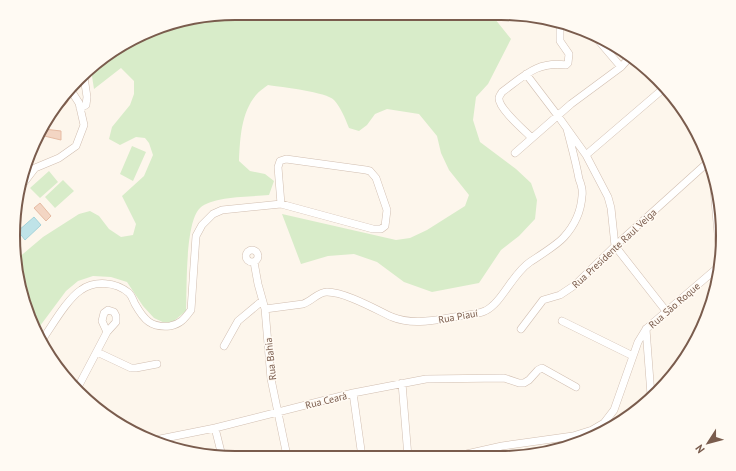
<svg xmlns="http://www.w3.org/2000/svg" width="736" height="471" viewBox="0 0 736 471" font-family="'PT Sans',sans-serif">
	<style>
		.green { fill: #d8ecc9 }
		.water { fill: #bfe3e8; stroke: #a5d3da }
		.building { fill: #f3d5c3; stroke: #e6bba3 }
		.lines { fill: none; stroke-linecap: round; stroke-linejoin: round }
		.minor-casing { stroke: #d1beb0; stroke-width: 8 }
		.minor { stroke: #fff; stroke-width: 7 }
		.labels { text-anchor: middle; stroke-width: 3; stroke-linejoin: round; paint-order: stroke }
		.street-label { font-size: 10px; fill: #7a5c4d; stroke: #fffaf3 }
		.rim { fill: none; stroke: #7a5c4d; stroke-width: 2 }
	</style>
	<rect width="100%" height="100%" fill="#fdf6ec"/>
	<path class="green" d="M236,13L475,15L495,19L511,39L488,84L476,97L473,120L480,142L516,169L531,183L537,200L535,219L519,236L501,250L479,283L432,292L404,282L377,262L354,254L328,256L301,264L282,214L396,240L410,238L427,230L465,206L469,195L449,170L441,153L437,136L419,114L387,109L375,114L367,125L359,131L349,128C345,118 341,108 334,100C327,92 281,87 268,85C264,88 259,91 256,95C241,113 240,139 239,161L250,171L265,174L274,181L269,195C252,197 213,196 200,208C185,222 187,289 186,311L169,325L154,318L143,306L127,282L111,277L93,276L78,281L66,291L37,330L21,293L17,259L43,237L79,214L90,211L99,216L109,229L121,237L133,235L136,224L122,196L144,176L153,155L149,143L145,138L136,137L120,145L109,139L112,127L130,105L134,94V81L121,68L94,89L91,70L112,51L164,25Z
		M132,146L146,152L133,181L120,174Z
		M49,171L58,182L40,198L30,188Z
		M63,180L74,191L55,208L45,197Z"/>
	<path class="water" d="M34,217L41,225L25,240L18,231Z"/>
	<path class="building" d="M67,93L68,96V101L65,105L55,108L59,100Z
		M44,129L61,131V140L40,135Z
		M40,203L51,216L46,221L34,208Z"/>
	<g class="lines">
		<g class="minor-casing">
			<path id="minor" d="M593,34L621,67
				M526,74L558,116L586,155L608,197L611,208L615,246L666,311
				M80,108L86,105L87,97L84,77
				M532,138C525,131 498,108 499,98C499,96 501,94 502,92C524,76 537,61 566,65L568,63L569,54L560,41V24
				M515,153L571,104L621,67L630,57
				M586,155L663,89
				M714,189L719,245
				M19,192L25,181L35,168L59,158L76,146L84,125L79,103L70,89
				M246 256a6 6 0 1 1 12 0a6 6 0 1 1-12 0Z
				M254,262L258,284L265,309L271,379L287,456
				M265,309L303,304C312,301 318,292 327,292C345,292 375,309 392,317C414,326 439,319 461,316C469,315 478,314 485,311C502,303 512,274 530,262C539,256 557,245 564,237C574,226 581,211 582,196C583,191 581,184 579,179C576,162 571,145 567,129
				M562,321L633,356
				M521,329L543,300L560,295L575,285L615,246L707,163
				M646,329L651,395
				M42,340C52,326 67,299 81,290C95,280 116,282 129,293C132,296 133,300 135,304C144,320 151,328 170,326C181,324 185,318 191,310L196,236L202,225L213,214L222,210L281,204L373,229H381L385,226L387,210L376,178L370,171L366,170L286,159L280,161L278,167L281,204
				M224,346L238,321L262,301
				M97,352L131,368H136L157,364
				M402,383L408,457
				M77,389L107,332L116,322V316L114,312L108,310L104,313L102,321L107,332
				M353,393L362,457
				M215,428L222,456
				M150,441L215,428L353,393L426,379L504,378L519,383H524L529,380L538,370L542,368L576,387
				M453,457L502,446L573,436L592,430L604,423L614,410L638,342L646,329L716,269"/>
		</g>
		<use href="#minor" class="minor"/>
	</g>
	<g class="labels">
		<g class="street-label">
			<text transform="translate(614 248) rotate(-43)" y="4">Rua Presidente Raul Veiga</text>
			<text transform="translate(674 305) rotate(-41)" y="4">Rua São Roque</text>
			<text transform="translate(458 316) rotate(-10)" y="4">Rua Piauí</text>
			<text transform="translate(270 359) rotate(-96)" y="4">Rua Bahia</text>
			<text transform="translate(326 400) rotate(-14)" y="4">Rua Ceará</text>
		</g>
	</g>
	<path d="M0 0H736V471H0ZM235 20H501A215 215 0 0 1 716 235V236A215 215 0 0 1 501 451H235A215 215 0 0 1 20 236V235A215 215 0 0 1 235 20Z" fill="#fffaf3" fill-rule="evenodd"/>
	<path class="rim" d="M235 20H501A215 215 0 0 1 716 235V236A215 215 0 0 1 501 451H235A215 215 0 0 1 20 236V235A215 215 0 0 1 235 20Z"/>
	<g transform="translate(708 443) rotate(234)" stroke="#fffaf3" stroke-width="3" paint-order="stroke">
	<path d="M0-3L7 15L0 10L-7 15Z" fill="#7a5c4d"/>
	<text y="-6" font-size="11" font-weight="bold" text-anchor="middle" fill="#7a5c4d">N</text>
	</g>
</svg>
